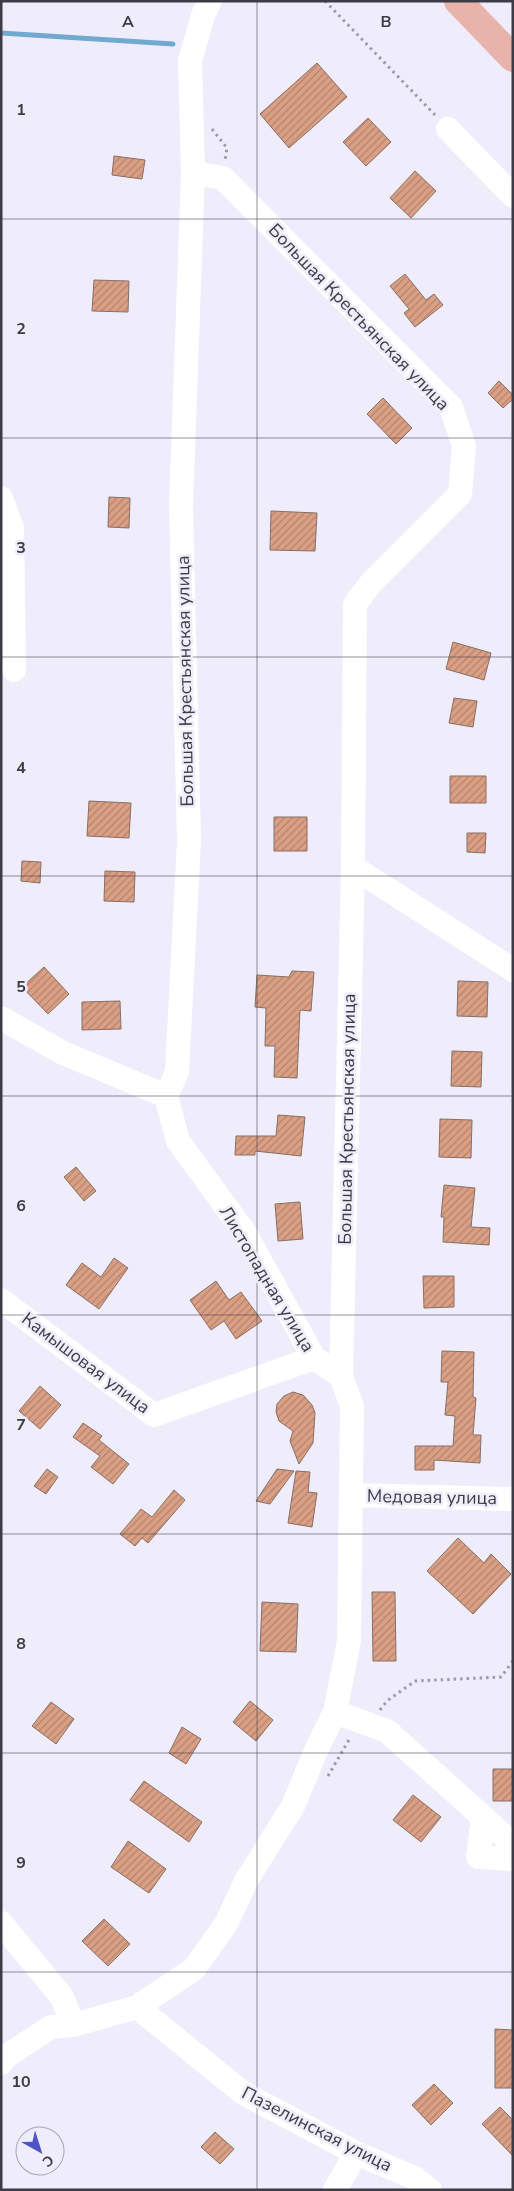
<svg xmlns="http://www.w3.org/2000/svg" width="514" height="2191" viewBox="0 0 514 2191" font-family="'Nunito Sans',sans-serif">
	<style>
		.lines { fill: none; stroke-linecap: round; stroke-linejoin: round }
		.stream { stroke: #71aad0; stroke-width: 5 }
		.building { fill: url(#building-hatch); stroke: #876f65 }
		.path { stroke: #9d9aa8; stroke-width: 3; stroke-dasharray: 2.5 4; stroke-linecap: butt }
		.minor { stroke: #fff; stroke-width: 24 }
		.major { stroke: #e8b3ab; stroke-width: 28 }
		.grid { fill: none; stroke: #3d3b45; stroke-width: 1; stroke-opacity: 0.55 }
		.labels { text-anchor: middle; stroke-width: 5; stroke-linejoin: round; paint-order: stroke }
		.street-label { font-size: 18px; fill: #3d3b45; stroke: #efecfc }
		.grid-label { font-size: 16px; text-anchor: middle; font-weight: bold; fill: #3d3b45; stroke: #efecfc; stroke-width: 5; stroke-linejoin: round; paint-order: stroke }
	</style>
	<defs>
		<pattern id="building-hatch" width="6" height="6" patternUnits="userSpaceOnUse" patternTransform="scale(1.25)"><rect width="6" height="6" fill="#db9f84"/><path d="M-1 1l2-2M0 6l6-6M5 7l2-2" fill="none" stroke="#b3836e"/></pattern>
	</defs>
	<rect width="100%" height="100%" fill="#efecfc"/>
	<g class="lines">
		<path class="stream" d="M1,33L173,44"/>
	</g>
	<path class="building" d="M317,63L347,97L289,148L260,114Z
		M368,118L391,142L366,166L343,142Z
		M114,156L145,160L142,179L112,175Z
		M415,171L436,191L411,218L390,198Z
		M405,274L426,300L434,294L443,305L415,327L404,313L409,309L390,286Z
		M94,280L129,281L128,312L92,311Z
		M499,381L513,395V399L503,408L488,393Z
		M383,398L412,428L396,444L367,414Z
		M109,497L130,498L129,528L108,527Z
		M271,511L317,513L315,551L270,550Z
		M453,642L491,653L484,680L446,669Z
		M454,698L477,701L473,727L449,723Z
		M450,776H486V803H450Z
		M89,801L131,803L129,838L87,836Z
		M274,817H307V851H274Z
		M467,833H486L485,853L467,852Z
		M22,861L41,862L40,883L21,881Z
		M105,871L135,872L134,902L104,901Z
		M44,967L69,994L48,1014L22,987Z
		M292,971L314,972L311,1011L300,1010L297,1078L274,1077L275,1046H265L266,1008L255,1007L257,975L289,977Z
		M458,981L488,982L487,1017L457,1016Z
		M120,1001L121,1029L82,1030V1002Z
		M452,1051L482,1052L481,1087L451,1086Z
		M278,1115L305,1117L301,1156L255,1151V1155H235L236,1136H276Z
		M440,1119L472,1120L471,1158L439,1157Z
		M76,1167L96,1191L84,1201L64,1177Z
		M444,1185L475,1188L471,1227L490,1228L489,1245L443,1242L444,1217H441Z
		M300,1202L303,1239L278,1241L275,1204Z
		M114,1258L128,1268L99,1309L66,1285L82,1263L101,1277Z
		M423,1276H454V1307L424,1308Z
		M216,1281L229,1300L241,1292L262,1321L236,1339L224,1321L211,1330L190,1300Z
		M442,1351L474,1352L473,1397L476,1398L473,1435H481L480,1463L434,1460V1470H415V1446H453L455,1416L445,1415L448,1382H441Z
		M40,1386L61,1405L40,1429L19,1411Z
		M293,1392L303,1395L312,1405L315,1413L313,1443L299,1464L290,1441L293,1431L279,1421L276,1412L277,1404L284,1396Z
		M83,1423L102,1436L99,1440L129,1464L113,1484L91,1467L100,1456L73,1437Z
		M47,1469L58,1477L46,1494L34,1486Z
		M277,1469L294,1471L270,1504L256,1501Z
		M296,1471L310,1472L308,1492L317,1493L312,1527L288,1523Z
		M174,1490L185,1500L148,1543L142,1538L135,1546L120,1534L141,1509L152,1517Z
		M458,1538L484,1563L491,1554L511,1574L473,1614L427,1571Z
		M372,1592H395L396,1661H373Z
		M262,1602L298,1604L296,1652L260,1651Z
		M250,1701L273,1720L256,1741L233,1722Z
		M51,1702L74,1719L56,1744L32,1726Z
		M182,1727L201,1739L186,1764L169,1753Z
		M493,1769H513V1801H493Z
		M144,1781L202,1822L189,1842L130,1800Z
		M413,1795L441,1817L421,1842L393,1820Z
		M128,1841L166,1869L149,1893L111,1867Z
		M104,1919L130,1944L108,1966L82,1941Z
		M495,2029L513,2030V2088H495Z
		M434,2084L453,2103L431,2125L412,2105Z
		M500,2107L513,2120V2156L482,2124Z
		M215,2132L234,2149L220,2164L201,2147Z"/>
	<g class="lines">
		<path class="path" d="M325,1L436,116
			M212,129L227,148L225,160
			M380,1710L387,1701L415,1681L501,1677L513,1661
			M328,1776L350,1738"/>
		<path class="minor" d="M448,129L513,196
			M1,498L12,528L14,670
			M353,867L513,970
			M1,1018L63,1053L166,1096L178,1141L245,1233L314,1358L341,1376
			M166,1096L177,1072L189,841L181,505L193,173
			M1,1300L154,1415L314,1358
			M352,1495L513,1499
			M335,1712L387,1731L513,1844
			M483,1817L478,1857L513,1859
			M1,1923L62,1997L73,2025
			M137,2007L243,2093L356,2153L415,2178L430,2190
			M1,2063L8,2055L51,2027L73,2025L137,2007L194,1969L226,1924L246,1881L293,1806L318,1746L335,1712L349,1641L352,1406L341,1376L353,867L355,604L371,583L460,494L464,446L451,407L432,388L223,178L193,173L190,61L203,15L210,1
			M335,2190L356,2153"/>
		<path class="major" d="M458,1L513,58"/>
	</g>
	<path class="grid" d="M257,1V2190M1,219H513M1,438H513M1,657H513M1,876H513M1,1096H513M1,1315H513M1,1534H513M1,1753H513M1,1972H513"/>
	<g class="labels">
		<g class="street-label">
			<text transform="translate(359 317) rotate(46)" y="6">Большая Крестьянская улица</text>
			<text transform="translate(185 681) rotate(-91)" y="6">Большая Крестьянская улица</text>
			<text transform="translate(347 1119) rotate(-89)" y="6">Большая Крестьянская улица</text>
			<text transform="translate(267 1279) rotate(59)" y="6">Листопадная улица</text>
			<text transform="translate(86 1363) rotate(37)" y="6">Камышовая улица</text>
			<text transform="translate(432 1497) rotate(1)" y="6">Медовая улица</text>
			<text transform="translate(317 2129) rotate(27)" y="6">Пазелинская улица</text>
		</g>
	</g>
	<g class="grid-label">
		<text x="128" y="27">A</text>
		<text x="386" y="27">B</text>
		<text x="21" y="115">1</text>
		<text x="21" y="334">2</text>
		<text x="21" y="553">3</text>
		<text x="21" y="773">4</text>
		<text x="21" y="992">5</text>
		<text x="21" y="1211">6</text>
		<text x="21" y="1430">7</text>
		<text x="21" y="1649">8</text>
		<text x="21" y="1868">9</text>
		<text x="21" y="2087">10</text>
	</g>
	<rect width="514" height="2191" fill="none" stroke="#3d3b45" stroke-width="5"/>
	<g transform="translate(40 2151) rotate(141)"><circle r="24" fill="#efecfc" stroke="#a8a5b3"/>
	<path d="M0-4L9 19L0 12L-9 19Z" fill="#4f52c9"/>
	<text y="-8" font-size="14" font-weight="bold" text-anchor="middle" fill="#3d3b45">С</text>
	</g>
</svg>
